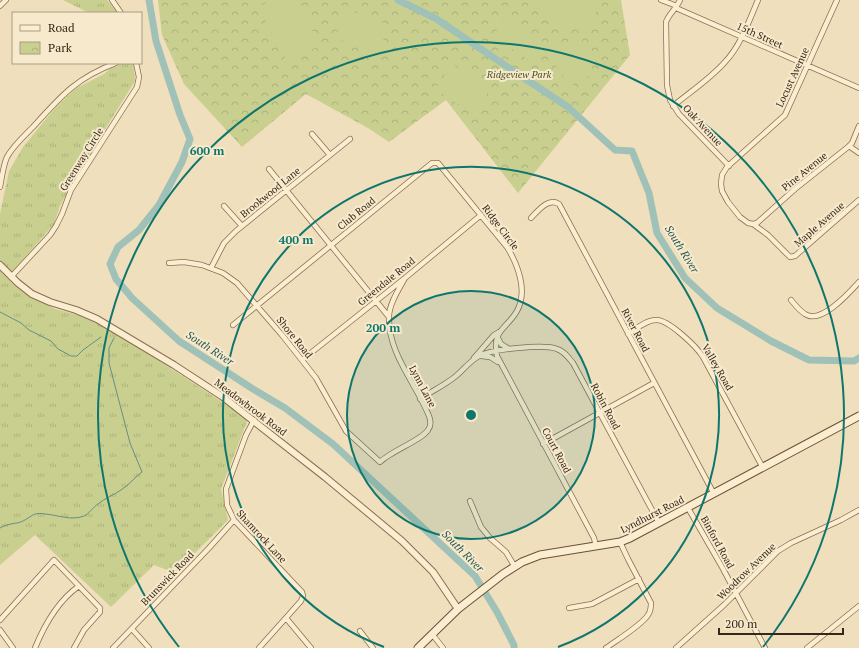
<svg xmlns="http://www.w3.org/2000/svg" width="859" height="648" viewBox="0 0 859 648" font-family="'PT Serif',serif">
	<style>
		.grass { fill: url(#grass-tufts) }
		.park { fill: url(#park-crowns) }
		.garden { fill: #c9cf8f }
		.lines { fill: none; stroke-linecap: round; stroke-linejoin: round }
		.stream { stroke: #678f84; stroke-width: 1 }
		.river { stroke: #a0c1b7; stroke-width: 7 }
		.minor-casing { stroke: #896f54; stroke-width: 6 }
		.tertiary-casing { stroke: #896f54; stroke-width: 8 }
		.secondary-casing { stroke: #6a5038; stroke-width: 9 }
		.minor { stroke: #fbedcf; stroke-width: 4.5 }
		.tertiary { stroke: #fbedcf; stroke-width: 6 }
		.secondary { stroke: #fbedcf; stroke-width: 7 }
		.ring { fill: none; stroke: #0f766e; stroke-width: 2 }
		.labels { text-anchor: middle; stroke-width: 4; stroke-linejoin: round; paint-order: stroke }
		.street-label { font-size: 10px; fill: #37271a; stroke: #f7eacc }
		.park-label { font-size: 10px; font-style: italic; fill: #48541f; stroke: #f7eacc }
		.water-label { font-size: 11px; font-style: italic; fill: #285854; stroke: #f7eacc }
		.centre { fill: #0f766e; stroke: #f7eacc; stroke-width: 2 }
		.ring-label { font-size: 12px; text-anchor: middle; font-weight: bold; fill: #0f766e; stroke: #f7eacc; stroke-width: 4; stroke-linejoin: round; paint-order: stroke }
	</style>
	<defs>
		<pattern id="grass-tufts" width="24" height="20" patternUnits="userSpaceOnUse"><rect width="24" height="20" fill="#c9cf8f"/><path d="M3 7l-1-3M5 7V3M7 7l1-3M15 17l-1-3M17 17v-4M19 17l1-3" fill="none" stroke="#adb27b"/></pattern>
		<pattern id="park-crowns" width="20" height="18" patternUnits="userSpaceOnUse"><rect width="20" height="18" fill="#c9cf8f"/><path d="M2 6a3 3 0 1 1 6 0M12 15a3 3 0 1 1 6 0" fill="none" stroke="#adb27b"/></pattern>
	</defs>
	<rect width="100%" height="100%" fill="#f0dfbc"/>
	<path class="grass" d="M63,0H107L118,13H89Z
		M119,63H133L135,81L79,171L60,206L54,224L13,271L10,281L21,291L55,309L78,315L103,326L135,345L248,419L221,489L228,520L175,573L154,565L111,607L35,535L0,565V214L9,171L23,147L55,108L75,89L104,74L111,68L118,66Z"/>
	<path class="park" d="M158,0H621L630,55L518,193L446,100L389,142L368,128L306,94L242,147L184,84L162,35Z"/>
	<path class="garden" d="M272,0H296L320,45L288,63L258,7Z
		M534,0H595L597,24C592,26 587,28 582,29C562,31 539,20 534,0Z
		M346,9L389,25L378,54L335,38Z
		M506,17L546,44L533,63L493,36Z
		M581,41C601,50 590,68 585,84C562,82 553,67 551,46Z
		M452,64L490,89L473,114L435,89Z
		M562,76L576,87L570,94L556,83Z"/>
	<g class="lines">
		<path class="stream" d="M0,312L21,323L29,330L51,341L58,349L71,356H77L83,350L101,337
			M0,528C7,523 18,524 23,521C33,516 33,512 45,514C58,515 71,521 84,516C89,514 93,507 98,504C105,498 114,495 121,490C129,485 135,477 142,472L130,443L109,363V348L114,338"/>
		<path class="river" d="M149,0L156,41L180,115L190,139L182,162L159,205L139,230L118,247L110,264L116,279L132,298L179,341L253,389L285,408L333,444L475,576L497,612L514,645V648
			M398,0L435,18L515,72L568,107L615,150L632,151L649,193L657,233L685,278L717,308L771,341L809,360L854,361L859,358"/>
		<g class="minor-casing">
			<path id="minor" d="M112,0L121,13
				M661,0L677,6
				M680,0C676,9 669,14 666,22L667,85L670,100L679,114L729,166
				M837,0L785,115L727,167L722,175L721,184L722,191L728,202L740,217L748,223L753,224L768,235L790,257L795,256L859,200
				M0,6L6,0
				M676,8L859,88
				M673,106C690,92 710,79 725,62C741,45 749,21 758,0
				M312,134L330,155
				M849,146L859,153
				M269,169L389,317
				M0,187C2,177 3,166 7,157C13,146 24,136 33,127C61,96 76,78 116,63
				M224,206L242,226
				M531,218C538,211 548,197 559,204L714,494
				M753,224L757,223L795,189L848,147L852,143L859,126
				M169,263L184,262L202,265L223,273L237,283L282,335L316,378L346,431L380,462C391,451 422,440 428,430C431,426 431,421 429,416C416,383 388,354 389,317C389,304 399,289 405,278
				M211,268L224,243L236,231L350,139
				M11,277L50,235L56,226L62,214L71,190L137,87L139,77L136,63
				M791,300C795,305 800,311 805,314C821,325 849,293 859,282
				M233,325L432,163H438L507,247C518,265 528,291 517,311C506,330 492,329 497,356L594,538L596,546
				M628,334C636,329 646,320 656,320C668,319 697,347 703,357L763,468
				M497,336L501,344L509,349
				M481,356L490,357L498,362
				M474,358L494,335L499,332
				M302,360L405,278L481,215
				M420,399C432,391 445,385 456,376C464,369 470,361 479,356C492,349 544,344 557,349C564,351 568,357 573,363L659,523
				M254,420L246,435L226,489L227,505L234,520L302,592L303,596L301,601L259,648
				M543,444L654,383
				M470,501L481,527L490,538L506,552L515,567
				M688,508L722,567L765,648
				M569,608L592,604L639,579
				M286,618L311,648
				M0,620L54,560L100,608V612L84,630L74,648
				M132,629L149,648
				M0,630L13,648
				M360,631L373,648
				M432,634L443,648
				M35,648C44,626 59,600 79,586
				M113,648L209,548L234,520
				M606,648C617,640 642,625 648,615C651,611 651,607 651,603L628,559L620,542
				M676,648L724,605L778,551L791,543L841,520L859,510
				M807,648L859,606"/>
		</g>
		<g class="tertiary-casing">
			<path id="tertiary" d="M0,265L18,283L32,294L50,302L76,310L97,319L174,365L223,397L325,477L402,541L433,572L458,609"/>
		</g>
		<g class="secondary-casing">
			<path id="secondary" d="M418,648L458,609L503,574L522,562L540,555L620,542L630,538L859,416"/>
		</g>
		<use href="#minor" class="minor"/>
		<use href="#tertiary" class="tertiary"/>
		<use href="#secondary" class="secondary"/>
	</g>
	<circle cx="471" cy="415" r="124" fill="#0f766e" fill-opacity=".12"/>
	<g class="ring">
		<circle cx="471" cy="415" r="124"/>
		<path d="M384 647A248 248 0 1 1 558 647"/>
		<path d="M179 647A373 373 0 1 1 763 647"/>
	</g>
	<g class="labels">
		<g class="street-label">
			<text transform="translate(760 35) rotate(24)" y="4">15th Street</text>
			<text transform="translate(792 77) rotate(-65)" y="4">Locust Avenue</text>
			<text transform="translate(703 125) rotate(47)" y="4">Oak Avenue</text>
			<text transform="translate(81 159) rotate(-58)" y="4">Greenway Circle</text>
			<text transform="translate(804 171) rotate(-39)" y="4">Pine Avenue</text>
			<text transform="translate(270 192) rotate(-39)" y="4">Brookwood Lane</text>
			<text transform="translate(356 213) rotate(-39)" y="4">Club Road</text>
			<text transform="translate(819 224) rotate(-41)" y="4">Maple Avenue</text>
			<text transform="translate(501 227) rotate(53)" y="4">Ridge Circle</text>
			<text transform="translate(386 281) rotate(-39)" y="4">Greendale Road</text>
			<text transform="translate(636 330) rotate(62)" y="4">River Road</text>
			<text transform="translate(295 337) rotate(51)" y="4">Shore Road</text>
			<text transform="translate(718 367) rotate(60)" y="4">Valley Road</text>
			<text transform="translate(423 386) rotate(62)" y="4">Lynn Lane</text>
			<text transform="translate(606 406) rotate(62)" y="4">Robin Road</text>
			<text transform="translate(251 407) rotate(37)" y="4">Meadowbrook Road</text>
			<text transform="translate(557 450) rotate(62)" y="4">Court Road</text>
			<text transform="translate(652 514) rotate(-27)" y="4">Lyndhurst Road</text>
			<text transform="translate(262 536) rotate(47)" y="4">Shamrock Lane</text>
			<text transform="translate(718 542) rotate(61)" y="4">Binford Road</text>
			<text transform="translate(746 571) rotate(-44)" y="4">Woodrow Avenue</text>
			<text transform="translate(167 578) rotate(-46)" y="4">Brunswick Road</text>
		</g>
		<g class="park-label">
			<text x="519" y="78">Ridgeview Park</text>
		</g>
		<g class="water-label">
			<text transform="translate(682 249) rotate(58)" y="4">South River</text>
			<text transform="translate(210 348) rotate(33)" y="4">South River</text>
			<text transform="translate(463 551) rotate(45)" y="4">South River</text>
		</g>
	</g>
	<circle cx="471" cy="415" r="6" class="centre"/>
	<g class="ring-label">
		<text x="207" y="155">600 m</text>
		<text x="296" y="244">400 m</text>
		<text x="383" y="332">200 m</text>
	</g>
	<rect x="12" y="12" width="130" height="52" fill="#f7eacc" stroke="#aa9c85"/>
	<rect x="20" y="25" width="20" height="6" fill="#fbedcf" stroke="#aa9c85"/>
	<text x="48" y="32" font-size="12" fill="#37271a">Road</text>
	<rect x="20" y="42" width="20" height="12" fill="url(#park-crowns)" stroke="#aa9c85"/>
	<text x="48" y="52" font-size="12" fill="#37271a">Park</text>
	<path d="M719 628v6h124v-6" fill="none" stroke="#37271a" stroke-width="2"/>
	<text x="725" y="628" font-size="12" fill="#37271a" stroke="#f7eacc" stroke-width="3" paint-order="stroke">200 m</text>
</svg>
